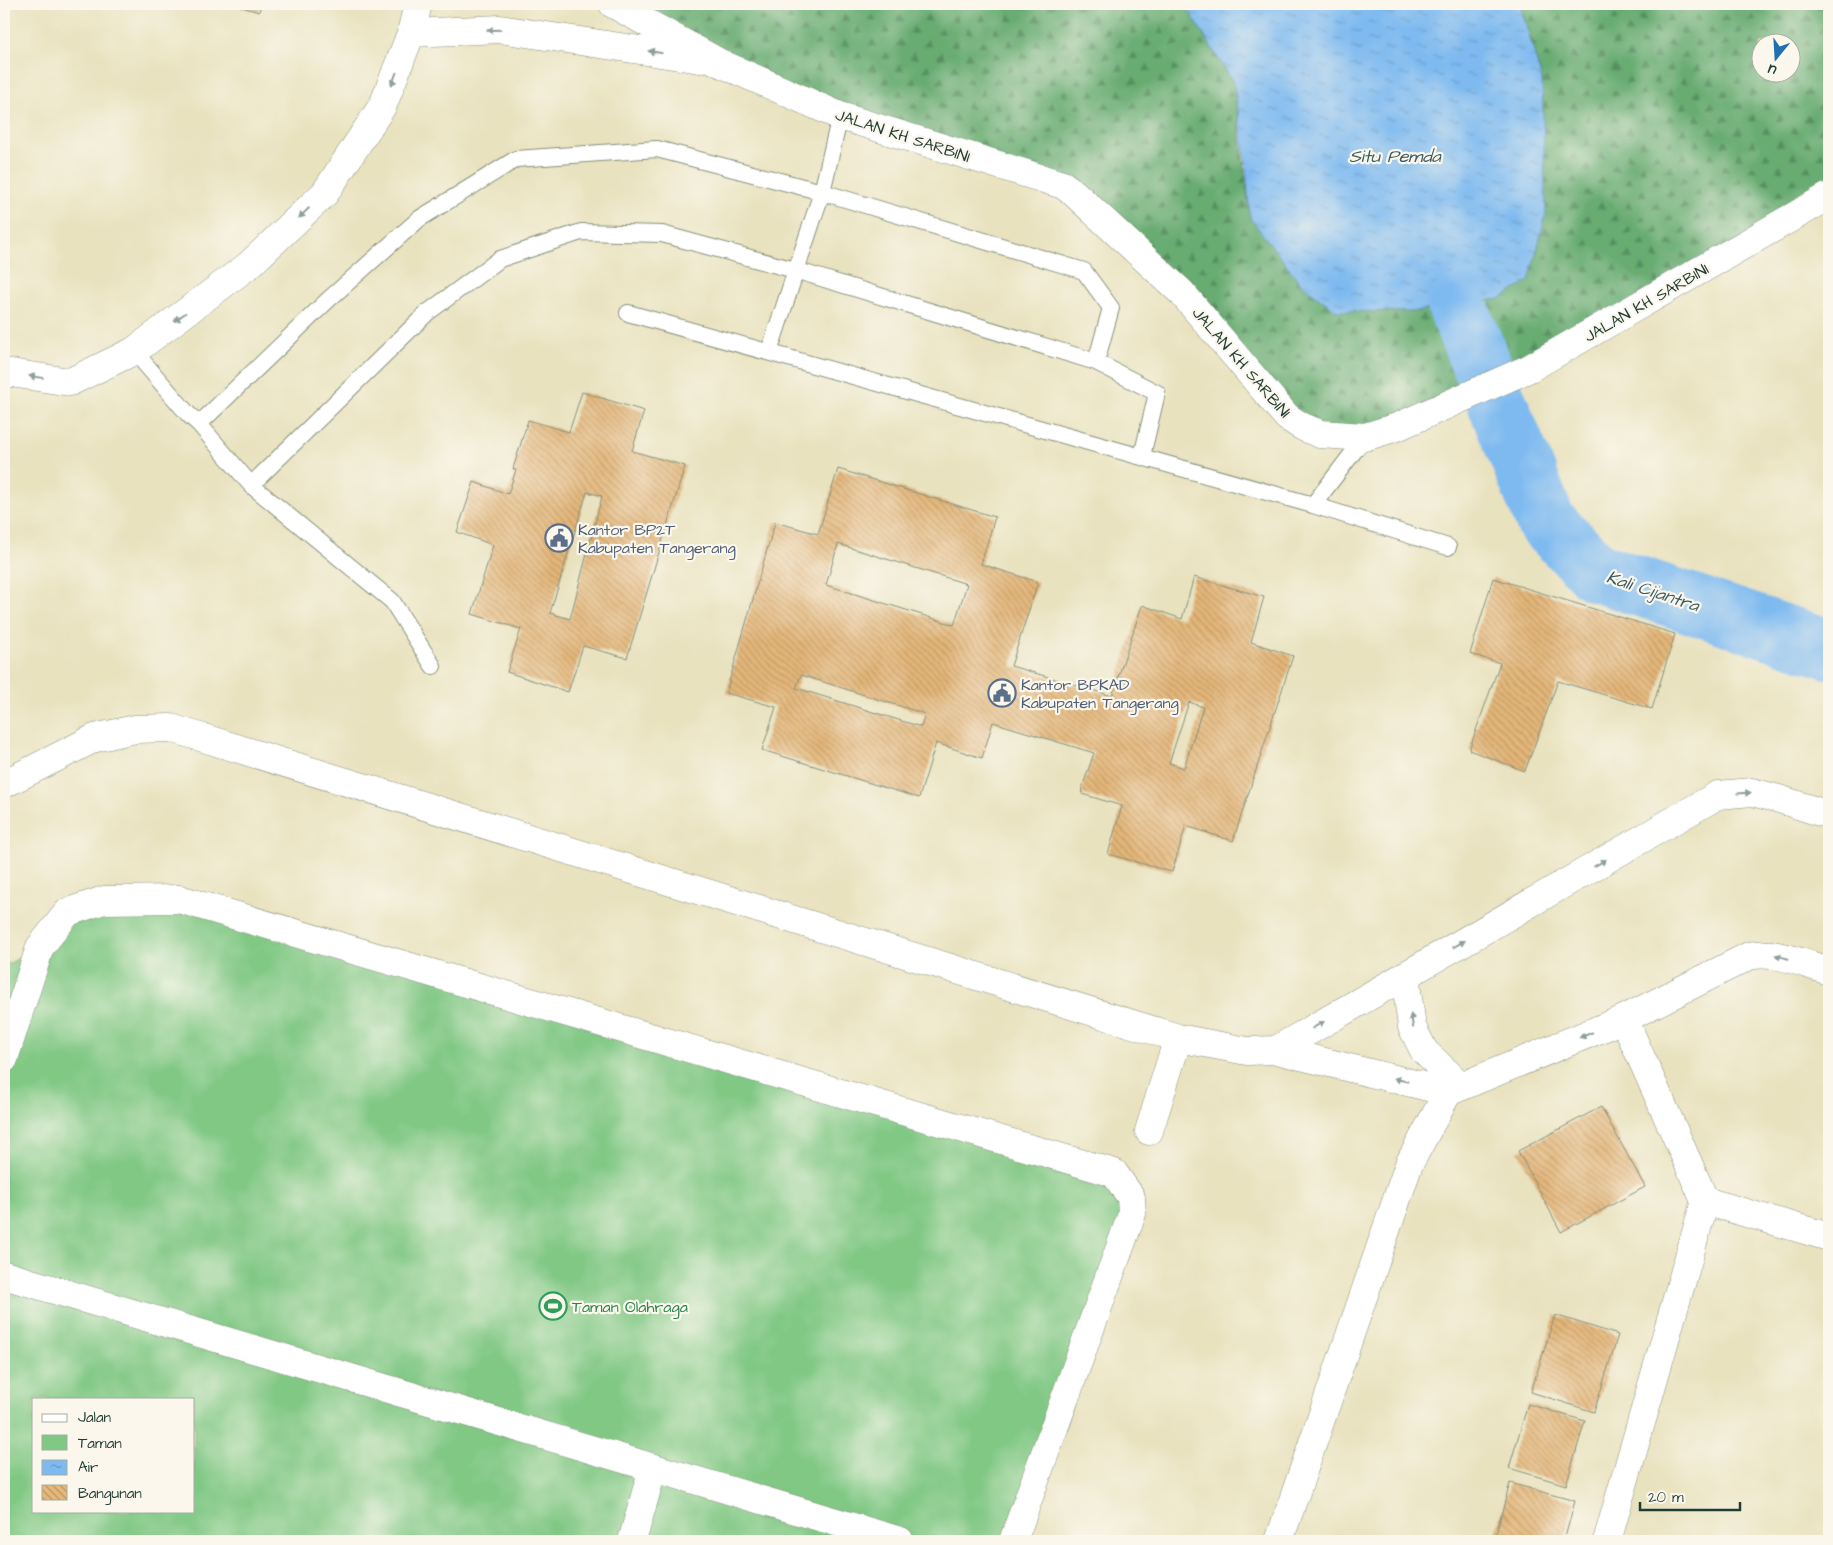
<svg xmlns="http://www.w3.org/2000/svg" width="1833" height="1545" viewBox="0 0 1833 1545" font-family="'Architects Daughter',sans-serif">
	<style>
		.forest { fill: url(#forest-firs); stroke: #447453; fill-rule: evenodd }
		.park { fill: #80c884; stroke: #50825c; fill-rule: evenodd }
		.water { fill: url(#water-ripples); stroke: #4e7c92 }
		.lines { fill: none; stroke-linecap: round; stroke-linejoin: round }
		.river { stroke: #7ebaf0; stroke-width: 60 }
		.building { fill: url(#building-back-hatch); fill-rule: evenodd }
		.service-casing { stroke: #84907a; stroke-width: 18 }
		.minor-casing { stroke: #84907a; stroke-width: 29 }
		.service { stroke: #fff; stroke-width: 16 }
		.minor { stroke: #fff; stroke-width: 28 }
		.oneway { fill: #8f9e9a }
		.labels { text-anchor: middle; stroke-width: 4.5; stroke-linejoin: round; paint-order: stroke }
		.street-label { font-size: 16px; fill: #1f3d34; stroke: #fbf7ec }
		.service-label { font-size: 16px; fill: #4e5e75; stroke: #fbf7ec; text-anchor: start }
		.leisure-label { font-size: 16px; fill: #27864d; stroke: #fbf7ec; text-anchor: start }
		.water-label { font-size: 18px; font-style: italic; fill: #375c63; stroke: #fbf7ec }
	</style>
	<defs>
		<pattern id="forest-firs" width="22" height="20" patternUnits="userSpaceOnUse" patternTransform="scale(1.25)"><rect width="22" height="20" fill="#68ac72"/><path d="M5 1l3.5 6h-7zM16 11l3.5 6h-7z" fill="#558d5e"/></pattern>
		<pattern id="water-ripples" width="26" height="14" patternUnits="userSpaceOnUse" patternTransform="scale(1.25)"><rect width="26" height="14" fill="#7ebaf0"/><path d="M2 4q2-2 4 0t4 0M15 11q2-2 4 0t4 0" fill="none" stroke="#6798c3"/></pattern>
		<pattern id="building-back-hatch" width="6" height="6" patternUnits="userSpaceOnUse" patternTransform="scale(1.25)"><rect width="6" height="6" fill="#e5b77a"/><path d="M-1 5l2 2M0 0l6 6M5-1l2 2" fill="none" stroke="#b99665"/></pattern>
	</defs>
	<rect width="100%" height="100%" fill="#fbf7ec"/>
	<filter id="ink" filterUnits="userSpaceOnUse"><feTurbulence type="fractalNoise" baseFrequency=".02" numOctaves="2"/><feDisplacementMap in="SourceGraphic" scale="10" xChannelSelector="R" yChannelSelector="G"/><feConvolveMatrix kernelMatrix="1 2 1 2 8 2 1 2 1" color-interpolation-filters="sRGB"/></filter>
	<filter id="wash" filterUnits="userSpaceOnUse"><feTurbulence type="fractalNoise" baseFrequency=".0096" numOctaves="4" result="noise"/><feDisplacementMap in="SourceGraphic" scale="20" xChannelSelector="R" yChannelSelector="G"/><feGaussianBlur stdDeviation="1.12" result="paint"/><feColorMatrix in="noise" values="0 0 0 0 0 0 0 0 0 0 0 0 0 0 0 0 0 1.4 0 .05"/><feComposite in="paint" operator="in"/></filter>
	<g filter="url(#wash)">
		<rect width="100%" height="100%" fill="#e9e2bf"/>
		<path class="forest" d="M613,4H1185L1234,84L1250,218L1411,312L1499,299L1542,80L1520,4H1829V196L1397,427L1320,434L1074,193L840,116ZM1760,42H1790V72H1760Z"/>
		<path class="park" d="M179,899L1097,1168L1132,1214L1028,1541H4V966L40,947L68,912ZM34,1399H194V1511H34Z"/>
		<path class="water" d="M1185,4H1520L1542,80L1546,214L1529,281L1500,299L1411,312L1337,311L1302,285L1250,218L1245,158L1234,84Z"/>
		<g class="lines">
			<path class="river" d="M1457,305L1546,522L1596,572L1829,649"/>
		</g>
		<g id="blocks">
			<path class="building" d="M232,4H261L259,12Z
				M582,392L644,411L632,451L685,466L627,658L583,646L568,692L507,672L521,629L472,614L493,545L457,532L474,482L508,494L516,470L513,469L528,420L569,432ZM587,492L602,496L570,619L550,613Z
				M838,469L995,517L981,564L1038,582L1011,666L1112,696L1142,605L1182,619L1194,577L1264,597L1251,642L1293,656L1233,841L1186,826L1172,872L1108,854L1122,806L1082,794L1083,785L1094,753L993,722L982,758L936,743L919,798L762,750L776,707L726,693L775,522L818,534ZM838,544L967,584L954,625L826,585ZM801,675L925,714L921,727L796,688ZM1189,702L1203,707L1184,768L1169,763Z
				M1493,578L1675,634L1652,709L1558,681L1525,771L1469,750L1500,663L1470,654Z
				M1601,1107L1645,1187L1561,1232L1518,1151Z
				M1555,1315L1618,1335L1594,1412L1531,1392Z
				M1528,1404L1585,1421L1566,1485L1509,1468Z
				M1510,1483L1575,1501L1564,1541H1494Z"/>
		</g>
	</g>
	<g filter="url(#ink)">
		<use href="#blocks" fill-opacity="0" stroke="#84907a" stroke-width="1"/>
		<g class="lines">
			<g class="service-casing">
				<path id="service" d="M628,313L1313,505L1365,437
					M134,351L188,414L199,424
					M769,352L822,192L840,116
					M251,485L199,424L328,300L419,219L516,159L657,149L822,192L1084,271L1111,308L1096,362
					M1313,505L1448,547
					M433,666L392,601L251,485L427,313L500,259L581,232L662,234L795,270L1096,362L1157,393L1142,456"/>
			</g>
			<g class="minor-casing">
				<path id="minor" d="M613,4L720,63L840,116L1063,185L1074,193L1182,293L1287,417L1303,427L1320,434L1365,437L1397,427L1530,368L1829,196
					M411,33L500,29L700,59
					M4,372L70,382L134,351L249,265L325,193L383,105L411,33L418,4
					M4,784L95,738L135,729L171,728L1178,1038L1247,1051L1276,1050L1448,1092L1624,1019L1749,956C1776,950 1804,964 1829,971
					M1405,975L1412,1027L1424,1051L1461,1086
					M1624,1019L1705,1201
					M1276,1050L1718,795L1752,792L1779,799L1829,815
					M4,1059L40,947L68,912L104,900L179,899L1114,1173L1131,1197L1132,1214L1013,1541
					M1149,1131L1178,1038
					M4,1275L900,1541
					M632,1541L653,1468
					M1279,1541L1409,1164L1448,1092
					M1607,1541L1705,1201L1829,1237"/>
			</g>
			<use href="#service" class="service"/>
			<use href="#minor" class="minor"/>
		</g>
		<defs><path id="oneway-solid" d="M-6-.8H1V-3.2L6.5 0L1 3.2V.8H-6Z" transform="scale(1.25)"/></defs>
		<g class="oneway">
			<use href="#oneway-solid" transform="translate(494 30) rotate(179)"/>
			<use href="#oneway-solid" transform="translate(655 52) rotate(-171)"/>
			<use href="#oneway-solid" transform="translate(394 79) rotate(111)"/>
			<use href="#oneway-solid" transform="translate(304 213) rotate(136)"/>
			<use href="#oneway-solid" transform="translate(180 317) rotate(143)"/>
			<use href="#oneway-solid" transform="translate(36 377) rotate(-172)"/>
			<use href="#oneway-solid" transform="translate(1744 793) rotate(-3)"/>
			<use href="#oneway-solid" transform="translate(1600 863) rotate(-30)"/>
			<use href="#oneway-solid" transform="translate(1459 944) rotate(-30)"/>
			<use href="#oneway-solid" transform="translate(1782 957) rotate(-164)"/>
			<use href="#oneway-solid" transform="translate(1412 1021) rotate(-100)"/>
			<use href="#oneway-solid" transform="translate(1318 1025) rotate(-30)"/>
			<use href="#oneway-solid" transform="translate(1586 1035) rotate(158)"/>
			<use href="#oneway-solid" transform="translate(1401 1080) rotate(-166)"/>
		</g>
	</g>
	<defs>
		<g id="civic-ring" transform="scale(1.4375)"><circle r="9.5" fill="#fbf7ec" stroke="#5c6f8a" stroke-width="1.5"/><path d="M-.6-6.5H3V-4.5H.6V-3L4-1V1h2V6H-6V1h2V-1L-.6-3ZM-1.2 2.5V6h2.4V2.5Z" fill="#5c6f8a"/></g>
		<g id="stadium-ring" transform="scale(1.4375)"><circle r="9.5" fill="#fbf7ec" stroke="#2e9e5b" stroke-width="1.5"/><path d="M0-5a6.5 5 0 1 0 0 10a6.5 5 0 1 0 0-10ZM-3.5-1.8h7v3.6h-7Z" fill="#2e9e5b"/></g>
	</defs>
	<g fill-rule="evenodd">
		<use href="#civic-ring" x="559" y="538"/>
		<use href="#civic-ring" x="1002" y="693"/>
		<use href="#stadium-ring" x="553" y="1306"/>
	</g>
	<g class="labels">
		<g class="street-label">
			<text transform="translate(903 135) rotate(18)" y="6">JALAN KH SARBINI</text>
			<text transform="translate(1646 302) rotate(-30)" y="6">JALAN KH SARBINI</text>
			<text transform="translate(1242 362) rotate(49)" y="6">JALAN KH SARBINI</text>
		</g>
		<g class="service-label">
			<text x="578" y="535">Kantor BP2T<tspan x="578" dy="18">Kabupaten Tangerang</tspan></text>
			<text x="1021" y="690">Kantor BPKAD<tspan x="1021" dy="18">Kabupaten Tangerang</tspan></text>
		</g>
		<g class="leisure-label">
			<text x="572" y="1312">Taman Olahraga</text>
		</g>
		<g class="water-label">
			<text x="1395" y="162">Situ Pemda</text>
			<text transform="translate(1653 591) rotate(18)" y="6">Kali Cijantra</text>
		</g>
	</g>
	<rect width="1833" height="1545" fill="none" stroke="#fbf7ec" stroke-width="20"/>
	<rect x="32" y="1398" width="162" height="115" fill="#fbf7ec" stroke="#a3ada2"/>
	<rect x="42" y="1414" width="25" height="8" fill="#ffffff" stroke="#a3ada2"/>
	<text x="78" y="1422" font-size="15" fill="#1f3d34">Jalan</text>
	<rect x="42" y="1435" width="25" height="15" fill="#80c884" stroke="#a3ada2"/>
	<text x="78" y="1448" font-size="15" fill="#1f3d34">Taman</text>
	<rect x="42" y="1460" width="25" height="15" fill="url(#water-ripples)" stroke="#a3ada2"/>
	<text x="78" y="1472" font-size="15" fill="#1f3d34">Air</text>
	<rect x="42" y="1485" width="25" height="15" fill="url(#building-back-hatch)" stroke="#a3ada2"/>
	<text x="78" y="1498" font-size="15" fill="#1f3d34">Bangunan</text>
	<g transform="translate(1776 58) rotate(198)"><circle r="24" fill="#fbf7ec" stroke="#a3ada2"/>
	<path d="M0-4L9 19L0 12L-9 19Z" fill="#1f6fb2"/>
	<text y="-8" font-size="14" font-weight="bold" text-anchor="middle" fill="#1f3d34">U</text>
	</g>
	<path d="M1640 1502v8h100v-8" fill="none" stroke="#1f3d34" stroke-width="2.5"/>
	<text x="1648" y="1502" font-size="15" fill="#1f3d34" stroke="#fbf7ec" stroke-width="4" paint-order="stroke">20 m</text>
</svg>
